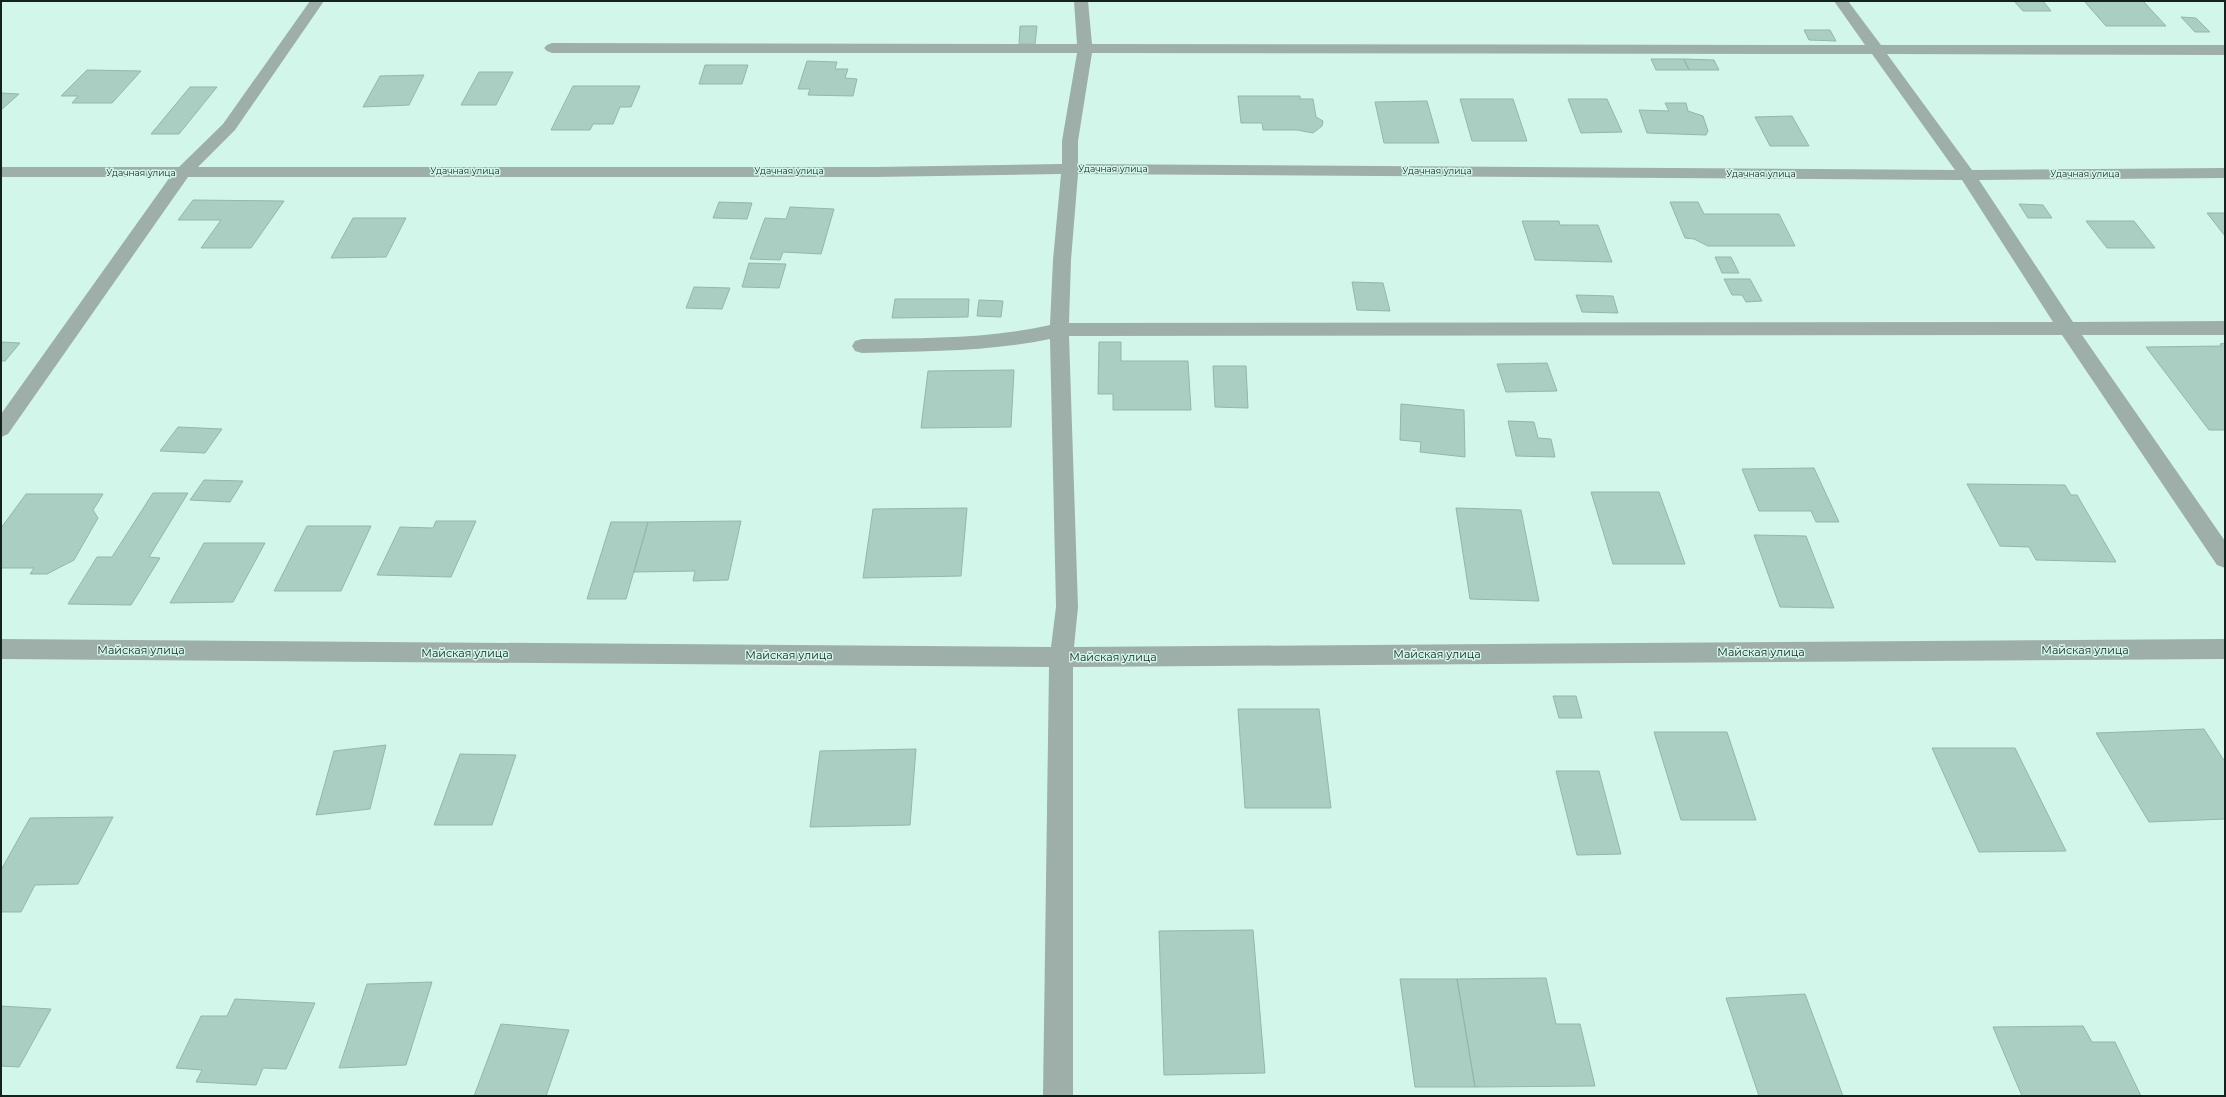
<svg xmlns="http://www.w3.org/2000/svg" width="2226" height="1097" viewBox="0 0 2226 1097" font-family="Montserrat,sans-serif">
	<style>
		.building { fill: #aacec1; stroke: #93b7aa }
		.lines { fill: none; stroke-linecap: round; stroke-linejoin: round }
		.minor { fill: #9eaea8; fill-rule: evenodd }
		.labels { text-anchor: middle; stroke-width: 3; stroke-linejoin: round; paint-order: stroke }
		.far-street-label { font-size: 9px; fill: #14221d; stroke: #d2f7ea }
		.street-label { font-size: 11px; fill: #14221d; stroke: #d2f7ea }
	</style>
	<rect width="100%" height="100%" fill="#d2f7ea"/>
	<path class="building" d="M2014,1H2043L2051,11H2023Z
		M2084,1H2143L2166,26H2106Z
		M2181,17L2196,18L2210,32H2195Z
		M1020,26H1037L1035,44H1019Z
		M1804,30H1830L1836,41L1809,40Z
		M1651,59H1684L1689,70H1656Z
		M1684,59L1714,60L1719,70H1689Z
		M807,61L837,62L835,69H848L845,78L857,79L853,96L808,95L810,89H798Z
		M705,65H748L742,84H699Z
		M87,70L141,71L112,103H72L78,96H61Z
		M479,72H513L496,105H461Z
		M424,75L409,105L363,107L380,76Z
		M573,86H640L631,107H620L613,124H593L590,130H551Z
		M190,87H217L179,134H151Z
		M1,93L19,94L1,110Z
		M1238,96H1300V99H1313L1316,117L1323,121L1322,126L1313,133L1297,130H1263L1262,123H1241Z
		M1460,99H1513L1527,141H1472Z
		M1568,99H1607L1622,132L1581,133Z
		M1427,101L1439,143H1384L1375,102Z
		M1665,103H1686L1688,111L1703,116L1708,131L1706,135L1647,133L1639,110L1669,111Z
		M1792,116L1809,146H1770L1755,117Z
		M193,200L284,201L251,248H201L221,220H178Z
		M719,202L752,203L747,219L713,218Z
		M1670,202H1698L1704,214H1779L1795,246H1708L1694,239L1685,238Z
		M2019,204L2043,205L2052,218H2028Z
		M790,207L834,209L821,254L783,252L780,260L750,259L765,218L786,219Z
		M2207,213H2225V236Z
		M353,218H406L386,257L331,258Z
		M1522,221H1559L1560,225H1598L1612,262L1535,260Z
		M2086,221H2134L2155,248H2107Z
		M1715,257H1731L1739,273H1722Z
		M749,263L786,264L779,288L742,287Z
		M1724,279H1750L1762,301L1746,302L1742,295H1732Z
		M1352,282L1383,283L1390,311L1357,310Z
		M694,287L730,288L722,309L686,308Z
		M1576,295L1613,296L1618,313L1582,312Z
		M895,299H969L968,317L892,318Z
		M979,300L1003,301L1001,317L977,316Z
		M1,342L20,343L5,361H1Z
		M1099,342H1121V361H1188L1191,410H1113V394H1098Z
		M2225,343V430H2209L2146,347L2222,346L2220,344Z
		M1547,363L1557,391L1506,392L1497,364Z
		M1213,366H1246L1248,408L1215,407Z
		M1014,370L1011,427L921,428L928,371Z
		M1401,404L1464,410L1465,457L1420,452L1421,442L1400,440Z
		M1508,421L1534,422L1538,438L1551,439L1555,457L1516,456Z
		M178,427L222,429L205,453L160,451Z
		M1814,468L1839,522H1816L1811,511H1759L1742,469Z
		M204,480L243,481L230,502L190,500Z
		M1967,484L2065,485L2071,495H2077L2116,562L2036,560L2029,547L2000,546Z
		M1591,492H1659L1685,564H1613Z
		M153,493H188L149,557L160,558L131,605L68,604L97,557H112Z
		M26,494H103L93,510L98,518L74,560L47,574H30L34,568H1V528Z
		M967,508L961,576L863,578L873,509Z
		M1456,508L1521,510L1539,601L1470,599Z
		M436,521H476L451,577L377,575L400,527L433,528Z
		M741,521L728,580L693,581L695,571L634,572L648,522Z
		M611,522H648L626,599H587Z
		M307,526H371L341,591H274Z
		M1754,535L1806,536L1834,608L1780,607Z
		M204,543H265L233,602L170,603Z
		M1553,696H1576L1582,718H1559Z
		M1238,709H1319L1331,808H1245Z
		M2204,729L2225,762V819L2149,822L2096,733Z
		M1654,732H1727L1756,820H1681Z
		M386,745L370,809L316,815L334,751Z
		M1932,748H2015L2066,851L1979,852Z
		M916,749L910,825L810,827L820,751Z
		M460,754L516,755L492,825H434Z
		M1556,771H1599L1621,854L1577,855Z
		M113,817L78,884L35,885L21,912H1V870L30,818Z
		M1253,930L1265,1073L1164,1075L1159,931Z
		M1546,978L1556,1024H1580L1595,1086L1475,1087L1457,979Z
		M1400,979H1457L1475,1087H1415Z
		M432,982L406,1065L339,1068L367,984Z
		M1805,994L1843,1096H1759L1726,998Z
		M235,999L315,1003L286,1069L263,1068L256,1085L196,1082L202,1070L176,1068L201,1016H227Z
		M1,1006L51,1009L19,1067L1,1066Z
		M501,1024L569,1030L546,1096H474Z
		M2083,1026L2092,1042H2115L2141,1096H2022L1993,1027Z"/>
	<g class="lines">
		<path class="minor" d="M310,1H324L235,130L198,167H875L1062,164V141L1077,53H552L547,51L544,48L547,45L552,43L1077,44L1074,1H1088L1092,44L1865,45L1834,1H1848L1881,45H2225V55L1887,54L1972,170L2225,168V178L1979,180L2073,322L2225,321V335H2082L2225,541V568L2217,565L2062,335L1069,336L1078,607L1074,647L2225,639V659L1073,667V1096H1043L1049,667L1,659V639L1051,647L1056,607L1050,339C988,352 925,351 862,353L855,351L852,346L855,341L862,339C925,338 988,339 1050,325L1053,260L1061,174L875,177H188L8,434L1,437V414L170,177H1V167H179L223,124ZM1092,53L1872,54L1955,170L1078,164V141ZM1078,174L1962,180L2053,322L1069,323L1071,260Z"/>
	</g>
	<g class="labels">
		<g class="far-street-label">
			<text x="1113" y="172">Удачная улица</text>
			<text x="465" y="174">Удачная улица</text>
			<text x="789" y="174">Удачная улица</text>
			<text x="1437" y="174">Удачная улица</text>
			<text x="141" y="176">Удачная улица</text>
			<text x="1761" y="177">Удачная улица</text>
			<text x="2085" y="177">Удачная улица</text>
		</g>
		<g class="street-label">
			<text x="141" y="654">Майская улица</text>
			<text x="2085" y="654">Майская улица</text>
			<text x="1761" y="656">Майская улица</text>
			<text x="465" y="657">Майская улица</text>
			<text x="1437" y="658">Майская улица</text>
			<text x="789" y="659">Майская улица</text>
			<text x="1113" y="661">Майская улица</text>
		</g>
	</g>
	<rect width="2226" height="1097" fill="none" stroke="#14221d" stroke-width="4"/>
</svg>
